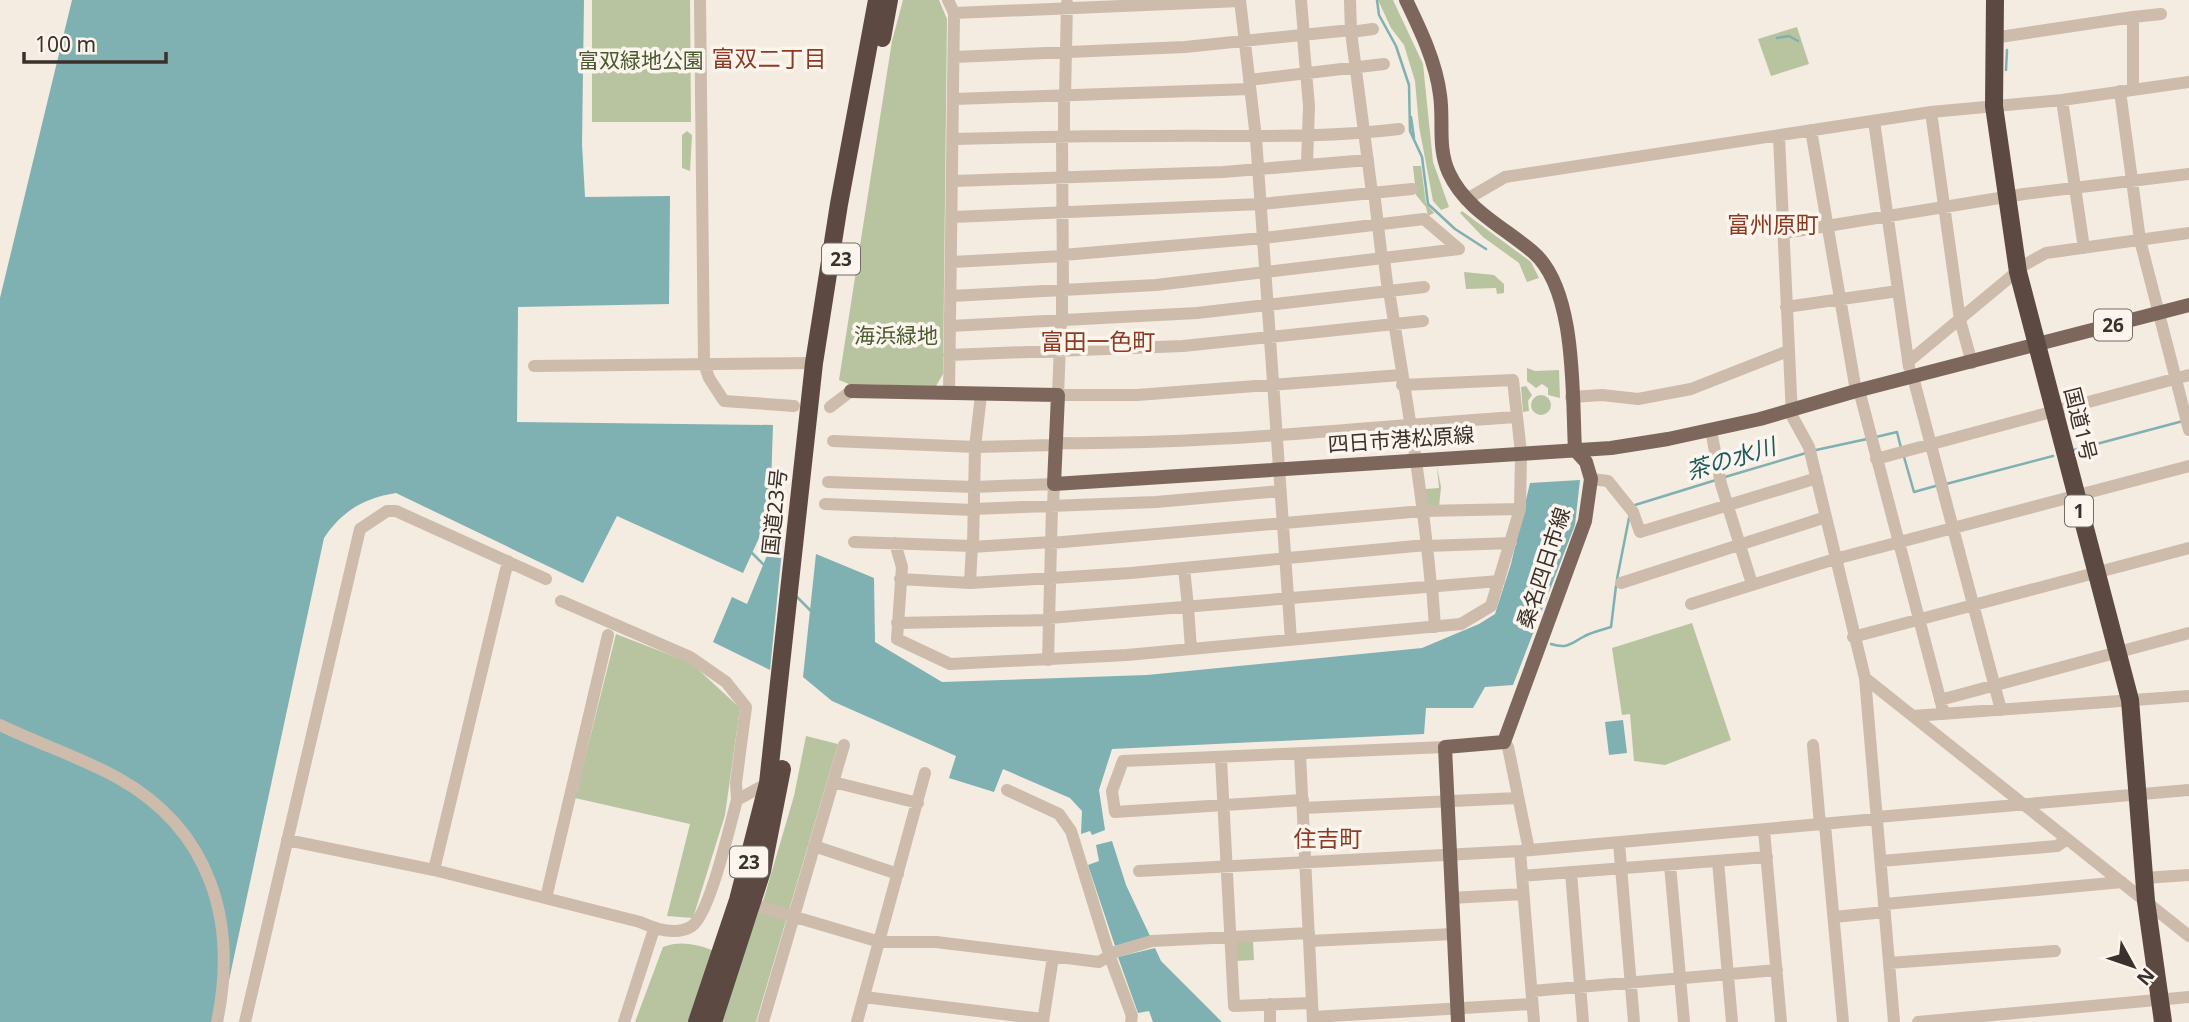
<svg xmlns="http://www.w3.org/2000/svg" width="2189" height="1022" viewBox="0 0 2189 1022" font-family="'Noto Sans','Noto Sans JP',sans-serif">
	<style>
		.green { fill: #b8c4a0 }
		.water { fill: #7fb0b2 }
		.pier { fill: #f4ebe1 }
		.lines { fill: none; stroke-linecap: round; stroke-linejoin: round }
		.stream { stroke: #7fb0b2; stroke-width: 2.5 }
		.minor { stroke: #cdbbac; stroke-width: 12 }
		.major { stroke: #7d675c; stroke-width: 14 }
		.highway { stroke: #5c4a42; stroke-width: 18 }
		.labels { text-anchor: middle; stroke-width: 7; stroke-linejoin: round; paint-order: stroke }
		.shield { fill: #fbf5ee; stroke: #756b66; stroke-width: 2 }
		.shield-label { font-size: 19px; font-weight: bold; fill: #3b302b }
		.park-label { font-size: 21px; fill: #4a5a2e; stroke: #fbf5ee }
		.street-label { font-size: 21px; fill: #3b302b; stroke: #fbf5ee }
		.neighbourhood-label { font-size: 23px; fill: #8c3b22; stroke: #fbf5ee }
		.water-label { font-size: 23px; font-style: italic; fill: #1f5a5e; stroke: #fbf5ee }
	</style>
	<rect width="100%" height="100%" fill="#f4ebe1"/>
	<path class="green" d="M592,0H690L691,122H592Z
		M903,0H939L947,19L943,374L936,386L849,384L839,380L892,41Z
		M1378,0H1393L1423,64L1433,162L1449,207L1441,210L1433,201L1419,126L1415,81L1404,45L1391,28Z
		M1797,27L1809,64L1771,76L1758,39Z
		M687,131L692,135L690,171L682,168V135Z
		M1413,166H1421L1426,203L1434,213L1428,216L1426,207L1416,195Z
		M1462,211L1531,262L1539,278L1527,282L1519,263L1483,237L1460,213Z
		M1464,272L1494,275L1504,284V293L1497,294L1496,288L1466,289Z
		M1527,368L1535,371L1559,370L1560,398L1548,395V388L1542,384L1536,388L1527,381Z
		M1526,386L1532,395L1528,401L1529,411L1523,412L1521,387Z
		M1531 405a10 10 0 1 1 20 0a10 10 0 1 1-20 0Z
		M1437,467L1441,487L1439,507L1428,508L1425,489L1439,488Z
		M1692,623L1731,740L1665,765L1634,761L1630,714L1622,715L1612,648Z
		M616,634L691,663L740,708L725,815L693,918L667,916L690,824L575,798Z
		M806,736L838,744L756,1022H635L663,947C689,937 714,951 739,961L764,898L794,796Z
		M1253,941L1254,960L1236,961L1235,942Z"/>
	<path class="water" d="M72,0H584L582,144L585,197L670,196L669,304L518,307L517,422L773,425L770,514L743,573L617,516L583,583L396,493C364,498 342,511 324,538L220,1022H0V298Z
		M1580,480L1575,525L1513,685L1485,687L1473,708H1426L1424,734L1112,749L1099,790L1105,830L1092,835L1090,831L1081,834L1082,811L1070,798L1003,769L994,792L949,778L956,756L832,701L803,677L816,554L874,578L875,642L942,682L1147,675L1422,648L1479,624L1495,614L1511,564L1530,483Z
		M775,536L783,540L770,670L713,642L732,597L747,604Z
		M1623,720L1627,753L1609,755L1605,722Z
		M1112,841L1126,885L1150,936L1115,946L1088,865L1099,861L1096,845Z
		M1155,948L1161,961L1222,1022H1153L1149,1011L1138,1013L1118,957Z"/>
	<path class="pier" d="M815,551L801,680L813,554Z"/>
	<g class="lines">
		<path class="stream" d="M1377,0L1379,15L1396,46L1409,85L1410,131L1422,157L1428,204L1455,229L1486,249
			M1777,38L1789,36L1798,41
			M2006,70L2007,50
			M1411,117L1414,138
			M1876,437L1897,432L1901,448
			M1816,450L1867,439
			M2074,450L2183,421
			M1904,457L1914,492L1939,485
			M1725,477L1806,453
			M1946,484L2053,456
			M1635,505L1716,480
			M752,553L765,566
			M1617,579L1629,518
			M795,595L813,613
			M1551,644C1567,649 1570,644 1583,637C1591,632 1602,630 1611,627L1616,586"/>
		<path class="minor" d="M700,0L704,363L709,378L724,401L794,406
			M948,0L954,13L949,394
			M1240,0L1256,138L1291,640
			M1301,0L1304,36
			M1350,0L1351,32L1372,193
			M954,13L1240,1
			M2133,17L2161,14
			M1351,32L1373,29
			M1303,37L1309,106L1307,164
			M1993,38L2133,17V90
			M954,57L1185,47L1351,30
			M1249,80L1384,64
			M2120,91L2140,240L2189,430
			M1064,96V136
			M1065,96L1067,3
			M954,99L1250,89
			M2062,100L2084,248
			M1931,112L1960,320L1972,363
			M1874,121L1909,367
			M1811,130L1856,391
			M1062,136L1063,291
			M1779,137L1792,416L1809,447L1865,678L1894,1022
			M954,139C1022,137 1090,136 1158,136C1239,135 1318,139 1399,129
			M954,181L1223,172L1368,160
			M1374,192L1382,259
			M1467,199L1505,177L1931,112L2062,100L2189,82
			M953,217L1261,204L1412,189
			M1784,233L2024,194L2189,174
			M1063,255L1264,238L1424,219L1459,249
			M1384,259L1388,291
			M952,262L1063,256
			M1062,291V322
			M1389,291C1405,390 1422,487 1431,586
			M951,296L1156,285L1459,249
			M1786,307L1898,291
			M1061,322L1058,395H1137L1401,375
			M950,326L1197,313L1424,287
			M949,355L1183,346L1423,321
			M1908,362L2026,264L2046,253L2189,233
			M534,366L814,363
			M1913,377L2001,710
			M1859,390L1944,714
			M1571,397L1602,395L1638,399L1691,389L1788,351
			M830,407L851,391
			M1711,430L1721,484L1752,584
			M833,441L975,447L1055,445
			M1055,443C1209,445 1362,427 1516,417
			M1876,459L2189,375
			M1591,479L1608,481L1633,512L1640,532L1817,478
			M828,482L974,487L1054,484L1053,507
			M825,504L973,510
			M973,509L1156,502L1280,491
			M854,542L972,546L970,583
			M895,543L902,567L897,639L950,664L1127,655L1461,624L1491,606L1520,509L1521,453L1513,380L1402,385
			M1051,543L1423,511L1520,509
			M1427,546L1511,543
			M972,547L1051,542
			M973,547L975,447L981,395
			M1184,568L1188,607
			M900,579L970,583L1131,573L1426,545
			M1621,583L1826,517
			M1432,586L1435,627
			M1691,604L1835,559L2189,466
			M1188,607L1191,649
			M1049,618L1499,581
			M897,623L1049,620
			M1853,637L2189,548
			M1048,660L1052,507
			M1865,678L2189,936
			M1940,700L2189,633
			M1913,716L2189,696
			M0,725C39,744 80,757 118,778C211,830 238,922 217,1022
			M1504,742L1508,747L1529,850
			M1813,745L1820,825
			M1300,754L1313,1022
			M1221,759L1234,1006L1312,1003
			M833,782L918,803
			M1007,790L1059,814L1071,831L1110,957L1132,1016L1131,1022
			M737,800L768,783
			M1303,800L1115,812L1112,791L1123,761L1445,747
			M1303,808L1517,798
			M1877,817L2189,790
			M1825,825L1843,1022
			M1764,830L1781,1022
			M287,840L434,870L640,922C655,929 677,936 692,926C710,914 730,824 737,800L736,783L746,707L726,682L690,657L561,601
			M1619,843L1634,1022
			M814,846L898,874
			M1520,851L1534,1022
			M1718,861L1732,1022
			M1881,861L2057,846L2067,839
			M1670,865L1684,1022
			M434,870L508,561
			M1139,871L1520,851L1877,819
			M1571,872L1583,1022
			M1522,876L1767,857
			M2144,878L2189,875
			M546,898L608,635
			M1451,898L1523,894
			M744,902L880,942H936L1099,962L1115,952L1152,941L1309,933
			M1885,904L2122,882
			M1834,917L1885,912
			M1309,941L1453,934
			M1889,963L2055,951
			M1532,991L1777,970
			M864,997L1043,1019
			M1270,1004V1022
			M1313,1017L1532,1004
			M245,1022L360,529L387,511H396L546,579
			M624,1022L654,929
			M763,1022L844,745
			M857,1022L925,773
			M1043,1022L1053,957
			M1918,1022L2189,997"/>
		<path class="major" d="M1406,0C1420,29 1436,62 1440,95C1444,122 1437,147 1449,173C1466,210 1504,227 1533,252C1577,290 1572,395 1575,450L1586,462L1591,479L1585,521L1504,742L1445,747L1458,1022
			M851,391L1058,395L1054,484L1611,448L1668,439L1760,419L1856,391L2189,305"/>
		<path class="highway" d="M1995,0L1994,106L2018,272L2130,700L2146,901L2163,1022
			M882,38L889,0
			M697,1022L738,900L768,783L814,363L839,204L877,0
			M713,1022L762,871L782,769"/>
	</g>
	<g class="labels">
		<g class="shield">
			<rect x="822" y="243.5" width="38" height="31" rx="5"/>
			<rect x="2094" y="309.5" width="38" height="31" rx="5"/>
			<rect x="2065" y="495.5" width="28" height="31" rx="5"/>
			<rect x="730" y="846.5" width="38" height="31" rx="5"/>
		</g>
		<g class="shield-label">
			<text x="841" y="266">23</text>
			<text x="2113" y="332">26</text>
			<text x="2079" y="518">1</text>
			<text x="749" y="869">23</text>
		</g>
		<g class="park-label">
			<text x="641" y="68">富双緑地公園</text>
			<text x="896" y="343">海浜緑地</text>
		</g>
		<g class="street-label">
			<text transform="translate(2080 424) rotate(76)" y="7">国道1号</text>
			<text transform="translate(1401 440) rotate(-4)" y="7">四日市港松原線</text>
			<text transform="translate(775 512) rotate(-84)" y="7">国道23号</text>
			<text transform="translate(1544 568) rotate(-72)" y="7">桑名四日市線</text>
		</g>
		<g class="neighbourhood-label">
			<text x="769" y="67">富双二丁目</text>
			<text x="1773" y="233">富州原町</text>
			<text x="1098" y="350">富田一色町</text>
			<text x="1328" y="847">住吉町</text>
		</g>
		<g class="water-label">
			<text transform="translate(1731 459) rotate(-17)" y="8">茶の水川</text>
		</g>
	</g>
	<g transform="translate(2133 966) rotate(130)" stroke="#fbf5ee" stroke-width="5" paint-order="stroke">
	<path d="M0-5L12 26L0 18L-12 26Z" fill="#3b302b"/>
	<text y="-10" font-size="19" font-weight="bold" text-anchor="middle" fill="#3b302b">N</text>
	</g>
	<path d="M24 52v10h142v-10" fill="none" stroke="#3b302b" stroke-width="3.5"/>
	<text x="35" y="52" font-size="21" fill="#3b302b" stroke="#fbf5ee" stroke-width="5" paint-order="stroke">100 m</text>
</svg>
